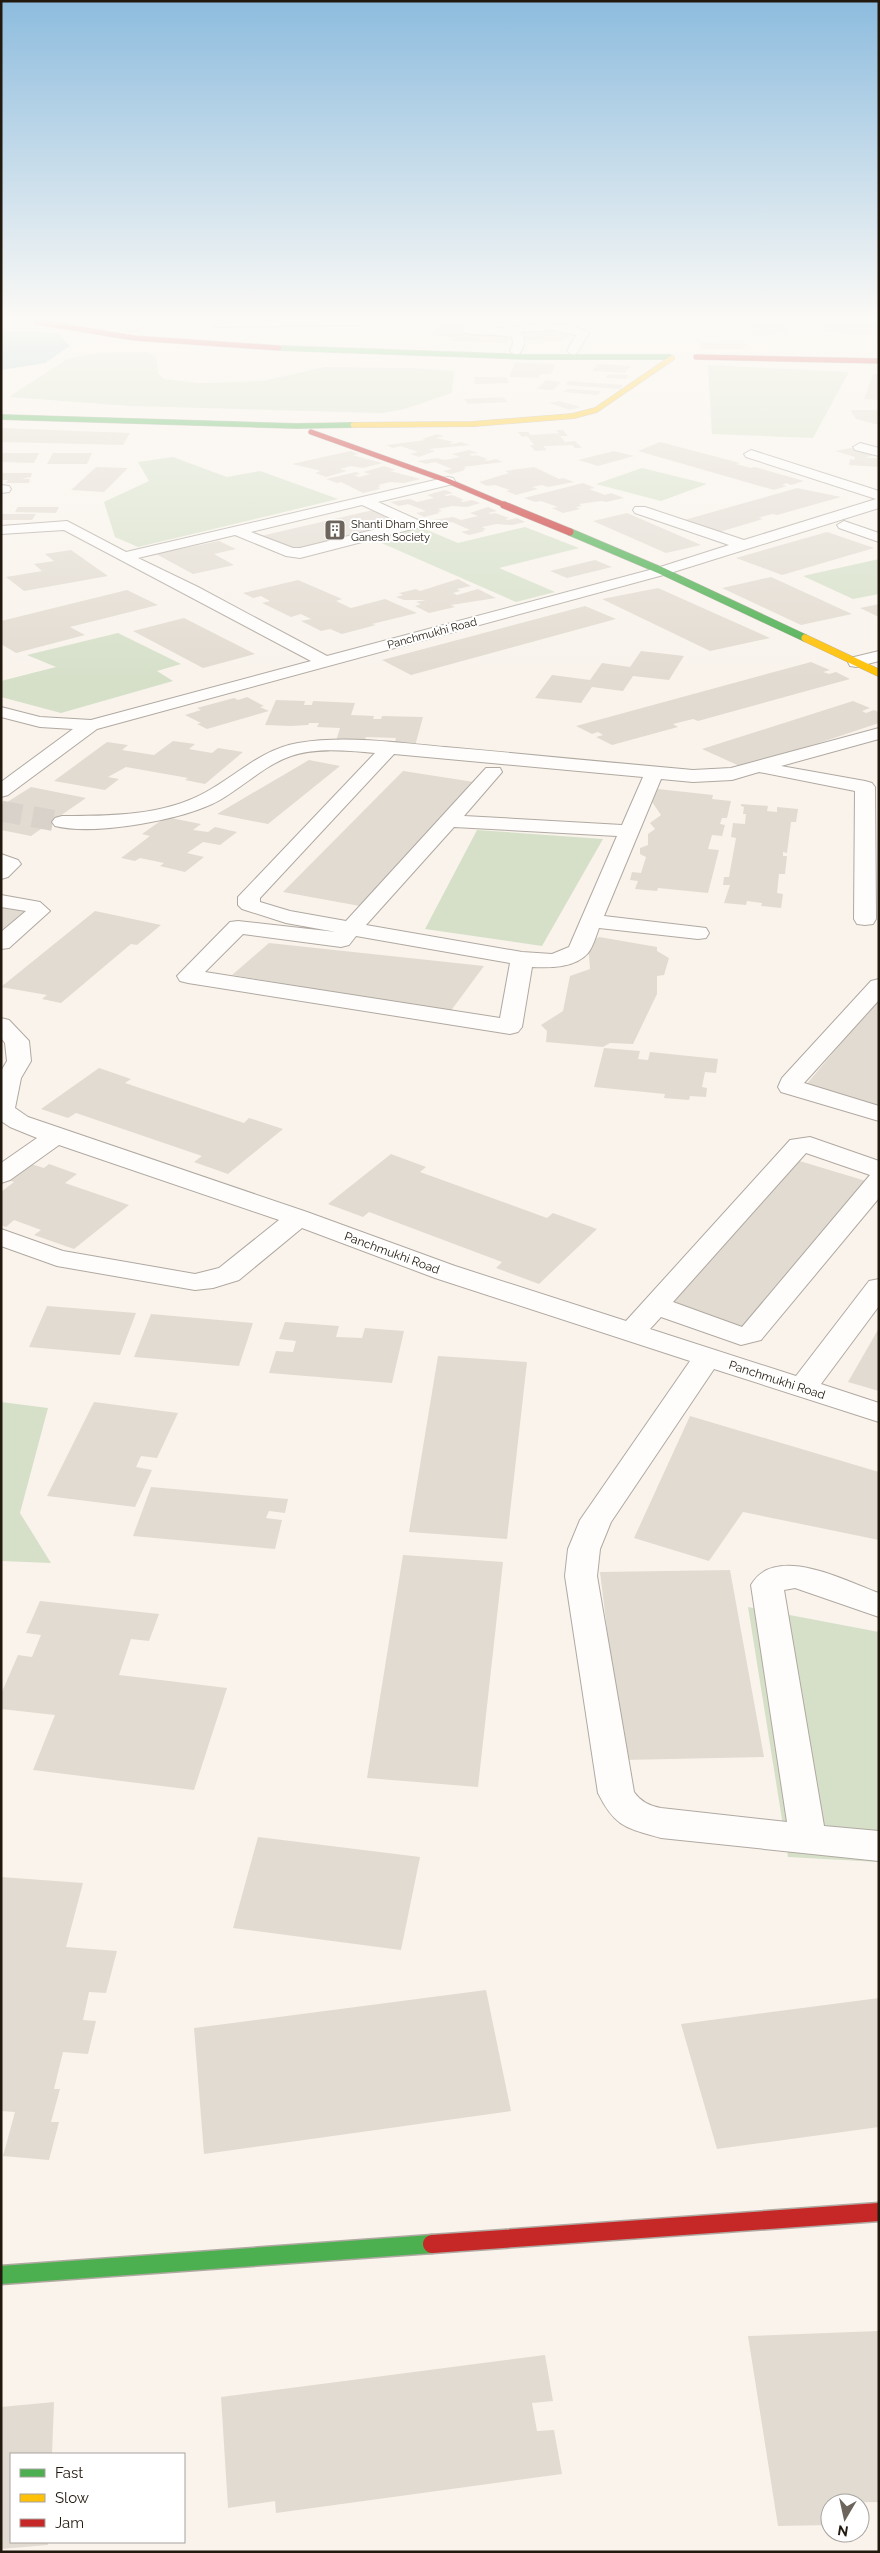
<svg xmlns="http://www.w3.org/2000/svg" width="880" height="2553" viewBox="0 0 880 2553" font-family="Raleway,sans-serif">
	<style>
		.green { fill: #d6e0c9 }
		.water { fill: #a4c8ce }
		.building { fill: #e2dbd1 }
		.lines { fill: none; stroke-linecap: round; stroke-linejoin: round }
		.street-tunnel { stroke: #d9d2cb; stroke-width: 21; stroke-dasharray: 21 11; stroke-linecap: butt }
		.street-casing { stroke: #b0a9a1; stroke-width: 2 }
		.fast-far2-casing { stroke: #b0a9a1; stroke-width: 6 }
		.fast-far1-casing { stroke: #b0a9a1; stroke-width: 8 }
		.fast-casing { stroke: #b0a9a1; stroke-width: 21 }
		.slow-far1-casing { stroke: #b0a9a1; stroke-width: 6 }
		.slow-casing { stroke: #b0a9a1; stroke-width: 8 }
		.jam-far2-casing { stroke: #b0a9a1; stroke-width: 6 }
		.jam-far1-casing { stroke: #b0a9a1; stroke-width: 8 }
		.jam-casing { stroke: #b0a9a1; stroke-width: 21 }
		.street { fill: #fefdfc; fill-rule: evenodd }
		.fast-far2 { stroke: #4caf50; stroke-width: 5 }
		.fast-far1 { stroke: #4caf50; stroke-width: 7 }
		.fast { stroke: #4caf50; stroke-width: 18 }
		.slow-far1 { stroke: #ffc107; stroke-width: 5 }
		.slow { stroke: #ffc107; stroke-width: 7 }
		.jam-far2 { stroke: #c62828; stroke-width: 5 }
		.jam-far1 { stroke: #c62828; stroke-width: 7 }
		.jam { stroke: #c62828; stroke-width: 18 }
		.labels { text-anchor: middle; stroke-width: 4; stroke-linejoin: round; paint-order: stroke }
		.far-poi-label { font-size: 11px; fill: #22190e; stroke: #fff; text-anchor: start }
		.far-street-label { font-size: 11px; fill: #22190e; stroke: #fff }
		.street-label { font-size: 12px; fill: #22190e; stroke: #fff }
	</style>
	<rect width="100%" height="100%" fill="#f9f3ec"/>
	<path class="green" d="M147,352L156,358L158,373L164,379L201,383L262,381L325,367L412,368L454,371L452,393L405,409L383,413L130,406L9,397L67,359L98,353Z
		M708,365L849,372L813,438L712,434Z
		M173,457L227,477L260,471L338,499L138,547L115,537L104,502L149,481L138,462Z
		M642,468L707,484L661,501L596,484Z
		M420,527L458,543L525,527L579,548L499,568L555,592L516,602L370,538Z
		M879,559V594L853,599L803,576Z
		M118,633L181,664L157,671L173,681L61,713L1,697V681L56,667L27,655Z
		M477,830L603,839L542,946L425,929Z
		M1,1402L48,1408L20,1513L51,1563L1,1561Z
		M748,1607L879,1632V1862L788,1857Z"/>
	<path class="water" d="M1,331L58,333L70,346L45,363L1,370Z"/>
	<path class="building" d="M755,322H782L794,326L780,328L790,331L761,336L750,332L760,330L748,326L761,324Z
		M825,322H879L876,335L822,332Z
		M440,324L467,325L463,333L511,335L507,343L452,341L455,337L432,336Z
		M533,328L546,331L563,328L582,334L566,337L565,341L522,340L524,335L513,331Z
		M700,343L747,344L742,349H701Z
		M515,363L555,364L551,374H540L539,378L509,377Z
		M598,364L631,366L625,373L592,371Z
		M608,374L628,375L626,379L606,378Z
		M873,374H879V400L864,399Z
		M474,377H506L509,383L475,384Z
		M546,380L561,382L553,390L537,389Z
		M568,381L623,385L620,389L566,385Z
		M567,389L601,391L597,395L563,392Z
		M503,397L508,402L468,404L464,399Z
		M559,401L581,407L570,410L549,403Z
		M850,410H879V425L856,419Z
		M1,428L130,433L123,445L1,442Z
		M556,430H563L568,436H560L565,442L575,441L582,448H575L572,445L550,446H543L547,450L535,451L530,445H534L527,436L522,437L518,432H528L531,435L559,433Z
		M437,434L444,436L436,438L454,442L449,443L452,444L461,442L470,445L429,449L435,451L419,457L410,454L418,452L401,446L393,448L386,445L426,440L422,439Z
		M660,442L740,463L736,464L751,468L755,467L804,481L791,485L786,483L782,485L787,486L774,490L638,451Z
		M851,448L874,455L865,458H879V467L849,465L850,459L854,460L855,457L835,451Z
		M469,450L478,453L469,454L472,456L476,455L488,459L484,460L487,461L496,459L503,462L463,467L467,468L463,469L465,470L451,474L443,471L452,469L435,462L426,464L417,461L437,458L444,460L460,457L452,454Z
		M350,451L359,454L352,455L383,463L363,468L351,466L340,469L347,471L326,477L315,473L321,471L292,464Z
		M614,451L634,456L598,466L578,460Z
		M1,453H39L34,463L1,462Z
		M53,453H92L87,464H47Z
		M384,466L396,470L390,471L421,479L404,483L390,482L378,485L381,486L378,487L380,489L363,493L341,482L337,483L326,479L356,472L360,474L354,475L359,477L370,474L363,472Z
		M96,467L128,468L104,492L71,490Z
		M534,467L559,479L563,478L574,482L548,487L542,485L532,487L538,489L516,495L506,491L510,490L495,485L487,486L479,482L509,473L505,471Z
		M1,473H32L31,477L22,479H30L29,483H6L8,480H1Z
		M583,483L595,488L589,489L605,495L611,493L624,498L606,502L602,501L579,504L582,506L576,507L580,509L563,513L552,508L558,507L541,501L535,502L524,498Z
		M797,488L841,497L777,515L772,514L758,518L763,519L716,533L700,528L705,526L681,521Z
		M445,490L453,493L444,495L447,496L452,495L464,500L460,501L463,502L472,500L480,503L467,507L452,506L438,509L442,511L437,512L440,513L424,517L416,513L426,511L408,504L399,506L390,502L410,499L417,502L434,498L427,495Z
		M18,507H59L56,513L15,512Z
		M488,507L497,511L488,513L491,514L495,513L509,518L505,519L508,520L517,518L525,522L512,525L496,524L482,527L486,529L482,530L485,531L469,535L461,532L470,530L452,522L442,524L433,520L453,517L461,520L478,516L470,513Z
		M373,510L409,524L297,551L261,536Z
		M627,513L701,545L666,553L593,521Z
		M1,514H36L32,520H1Z
		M827,532L874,548L782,575L736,558Z
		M219,541L236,549L214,554L234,565L193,574L156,554Z
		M71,550L108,576L24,591L6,577L42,571L34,564L54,561L45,554Z
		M595,560L612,567L567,578L550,571Z
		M771,577L852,614L801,625L722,588Z
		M458,579L471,586L457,589L460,591L453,593L457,595L478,589L496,598L451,605L455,607L429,613L415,606L421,604L416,602L426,600H404L396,597L403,595L399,593L416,589L420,591Z
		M298,580L342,599L336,601L351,608L385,599L417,613L372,624L376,625L342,634L330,629L321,631L301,621L311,619L301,614L291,617L262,603L270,601L261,596L253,598L243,593Z
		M658,588L770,638L710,651L602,599Z
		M127,590L158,605L70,627L85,635L16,653L1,644V621Z
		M879,604V617L860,608Z
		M585,606L616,619L411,675L382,660Z
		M184,618L255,654L203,668L133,631Z
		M641,651L684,656L669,680L633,676L623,691L592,687L581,703L535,698L552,675L590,680L602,663L630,667Z
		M811,662L830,670L823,672L829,674L836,672L850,679L698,721L693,719L673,724L678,727L612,745L596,737L603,735L598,732L592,734L576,726Z
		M247,697L264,706L260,707L269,711L207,729L197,724L201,723L185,715L201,710L197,708L234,698L238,700Z
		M276,700L305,701L304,705H312L313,701L355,703L351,715L374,716L373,719H381L382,716L423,717L415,746L394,745L396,738L366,737L364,742L336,741L340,728L317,727L319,723H309L308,725L291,726L265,725Z
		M853,701L870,708L862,711L866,713L874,710L879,712V723L744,768L702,749Z
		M173,741L195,744L189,749L212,753L218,748L243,752L205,784L185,780L188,778L126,767L108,777L119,779L105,790L54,781L107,742L128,745L122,750L154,755Z
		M309,760L340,766L268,824L217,814Z
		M403,771L474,782L360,906L283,892Z
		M31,787L86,798L31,836L1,830V806Z
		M658,789L713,795L712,799L731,801L727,818H722L720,824L725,825L722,836L712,835L708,849L719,850L708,893L658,888L657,891L635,889L638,881L630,880L632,872L641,873L646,857L640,854V848L648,845V834L655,829L650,823L661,815L652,802Z
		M741,804L768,806L767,811L777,812V807L798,809L796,822H791L787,853L783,852V856H787L785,874H779L777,893L783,894L781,908L761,906L762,903L747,901L746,905L724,903L730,885H723L724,877H729L736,838L731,837L733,823L745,824L746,814H743L744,807L741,806Z
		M166,817L201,824L193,830L208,832L215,827L237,832L220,845L203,842L187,853L204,857L185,872L160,866L164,863L140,858L135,861L121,858L150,836L142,834Z
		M1,906L29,910L1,935Z
		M95,911L161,925L137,945L131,944L61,1003L42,999L47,995L1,987Z
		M599,937L657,947V951L669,958L664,975L657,976V994L633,1044L610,1043L603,1047L546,1042L547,1031L541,1025L563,1011L570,976L590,969L588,943Z
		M269,943L484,966L450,1012L232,975Z
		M879,998V1106L805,1086Z
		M604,1048L640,1051L638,1059L648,1060L650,1052L718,1059L716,1073L705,1072L702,1087L707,1088L706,1097L690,1096L689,1100L664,1098L665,1094L594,1087Z
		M99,1068L131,1079L125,1083L244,1123L249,1118L283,1129L228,1174L194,1162L202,1156L76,1113L68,1118L41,1109Z
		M391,1154L426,1167L420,1172L547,1218L553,1213L597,1229L539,1284L496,1268L502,1262L369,1212L363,1217L328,1204Z
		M793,1159L866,1181L744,1330L666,1303Z
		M28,1163L44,1168L49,1164L77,1174L65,1183L129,1205L74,1249L34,1235L41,1230L14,1220L6,1227L1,1225V1192L14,1182L5,1179Z
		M47,1306L136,1313L120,1355L29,1347Z
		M151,1314L253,1323L239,1366L134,1357Z
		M285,1322L339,1326L336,1337L362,1338L365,1328L404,1331L392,1383L269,1373L276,1351L293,1352L296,1341L279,1339Z
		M879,1328V1391L848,1382Z
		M438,1356L527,1362L507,1539L409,1532Z
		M94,1402L178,1413L157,1458L141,1456L136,1467L152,1470L135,1507L47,1496Z
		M690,1416L879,1472V1540L743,1512L709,1561L634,1538Z
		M151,1487L288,1499L285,1513L269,1511L266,1518L282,1520L275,1549L133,1536Z
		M403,1555L503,1562L478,1787L367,1778Z
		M730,1570L764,1757L623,1760L600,1572Z
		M40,1601L159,1614L149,1641L131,1639L119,1675L227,1688L194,1790L33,1770L55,1715L1,1709V1694L18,1655L32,1657L41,1635L26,1633Z
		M258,1837L420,1857L401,1950L233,1928Z
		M1,1877L83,1883L66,1947L117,1951L106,1993L89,1992L83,2020L96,2021L88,2054L63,2052L54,2089H60L51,2122H59L49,2160L3,2156L15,2112L1,2111Z
		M486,1990L511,2111L204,2154L194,2028Z
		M879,1998V2127L717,2149L681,2024Z
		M879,2331V2502L830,2503V2525L778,2526L748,2336Z
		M545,2355L553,2401L532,2403L537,2431L554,2430L562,2474L276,2513L275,2501L228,2508L221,2397Z
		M54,2402L52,2454H11V2542H48V2545L1,2549V2407Z"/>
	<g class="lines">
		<path class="street-tunnel" d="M1,811L62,822"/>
		<g class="street-casing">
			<path id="street" d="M137,322H150L136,331H128V327Z
				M220,322H365L359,325L216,327L214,325Z
				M544,323L573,326L589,333L577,353L573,355L567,351L576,335L554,330L519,332C527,337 525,346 520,353L516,355L510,351L513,344L512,337C498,333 470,338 461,330L467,327L505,328Z
				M860,443L879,448V456L855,450L853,447Z
				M751,450L879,491V508L667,574L97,729L8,795L1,797V782L73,729L40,727L1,717V707L40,717L91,720L311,661L64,530L1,534V526L67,521L126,552L448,477L453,478L455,481L453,484L378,502L420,521L422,524L420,527L300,558L286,556L235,535L138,558L198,587L327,656L657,568L729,545L635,513L633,510L635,507H645L744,540L876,499L746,457L744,454ZM362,505L401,523L300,548H293L251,532Z
				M1,485L9,486L11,489L9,492L1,493Z
				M844,521L879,533V542L839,528L837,525Z
				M879,651V661L856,667L850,666L848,662L850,658Z
				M879,728V739L781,766L865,781L872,783L875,787L876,919L873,924L865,925L857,924L854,919L855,791L759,772L732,780L693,782L661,779L604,916L698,927L706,928L709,933L706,938L698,939L599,928C596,936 593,947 588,953C575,968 550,968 532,967L522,1027L518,1032L510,1034L188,983L180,981L177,976L230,922L238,921L336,932L286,923L242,909L238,905V897L375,753C349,751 317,747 291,756C265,765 244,786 220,800C185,820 94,836 55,826L52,822L55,818L62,816C109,816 163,816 206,792C237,775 262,749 298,743C347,735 397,743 445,747C528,754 610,763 693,770L731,768ZM394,754L643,777L622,825L464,816L502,772L500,768H486L346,921L290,911L260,902V898ZM454,827L617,836L569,947L552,954L522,952L366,925ZM243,934L341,947L349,945L356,936L510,963L500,1018L205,972Z
				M1,854L18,860L21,864L8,877L1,879Z
				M1,895L40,902L50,911L9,948L1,949V932L26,911L1,907Z
				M879,979V1000L804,1083L879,1106V1121L781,1092L778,1087L782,1078L871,981Z
				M1,1018L9,1020L29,1041L31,1061L21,1078L15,1108L28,1117L307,1212L455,1266L626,1321L790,1140L810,1137L879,1161V1198L761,1340L741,1345L661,1317L650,1329L796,1376L869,1281L879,1279V1306L821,1384L879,1403V1422L714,1369L611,1522L600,1549L597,1576L634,1792C641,1802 650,1806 661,1808L787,1822L751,1585C775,1543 845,1581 879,1593V1617L795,1588L784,1590L824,1826L879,1831V1861L661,1838C626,1828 615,1827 598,1793L565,1576L568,1549L580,1520L690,1361L435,1278L302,1228L239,1280L213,1288L195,1290L57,1266L1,1246V1229L63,1251L195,1274L219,1268L279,1220L59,1145L10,1180L1,1183V1163L37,1138L10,1127L1,1121V1071L7,1061L5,1043L1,1038ZM806,1153L870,1175L742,1327L673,1302Z"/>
		</g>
		<g class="fast-far2-casing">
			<path id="fast-far2" d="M279,348L528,357H670
				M1,417L296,426L353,425"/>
		</g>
		<g class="fast-far1-casing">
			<path id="fast-far1" d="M570,532L662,571L805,638"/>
		</g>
		<g class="fast-casing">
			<path id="fast" d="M1,2275L432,2244"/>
		</g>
		<g class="slow-far1-casing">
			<path id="slow-far1" d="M353,425L473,424L573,416L596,410L672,358"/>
		</g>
		<g class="slow-casing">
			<path id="slow" d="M805,638L879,673"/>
		</g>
		<g class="jam-far2-casing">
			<path id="jam-far2" d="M37,322L134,338L279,348
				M696,357L879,361
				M311,432L448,481L507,506"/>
		</g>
		<g class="jam-far1-casing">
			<path id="jam-far1" d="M504,505L570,532"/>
		</g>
		<g class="jam-casing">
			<path id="jam" d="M432,2244L879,2212"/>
		</g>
		<use href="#street" class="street"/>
		<use href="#fast-far2" class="fast-far2"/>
		<use href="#fast-far1" class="fast-far1"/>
		<use href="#fast" class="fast"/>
		<use href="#slow-far1" class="slow-far1"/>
		<use href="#slow" class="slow"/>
		<use href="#jam-far2" class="jam-far2"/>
		<use href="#jam-far1" class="jam-far1"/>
		<use href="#jam" class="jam"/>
	</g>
	<linearGradient id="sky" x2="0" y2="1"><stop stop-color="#8dbcde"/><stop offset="0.47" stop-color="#fcfaf6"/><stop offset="1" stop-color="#fcfaf6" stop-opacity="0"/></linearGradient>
	<rect width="880" height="679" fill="url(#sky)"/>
	<defs>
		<g id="building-square" transform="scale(1.125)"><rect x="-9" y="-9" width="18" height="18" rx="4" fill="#6d655c" stroke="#fff"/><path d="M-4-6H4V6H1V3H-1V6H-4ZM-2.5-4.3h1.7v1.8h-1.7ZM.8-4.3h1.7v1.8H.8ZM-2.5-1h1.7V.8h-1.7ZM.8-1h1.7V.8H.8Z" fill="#fff"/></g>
	</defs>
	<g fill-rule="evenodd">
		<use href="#building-square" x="335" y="530"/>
	</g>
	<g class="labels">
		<g class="far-poi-label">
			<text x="351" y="528">Shanti Dham Shree<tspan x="351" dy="13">Ganesh Society</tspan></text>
		</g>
		<g class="far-street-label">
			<text transform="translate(432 633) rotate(-15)" y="4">Panchmukhi Road</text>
		</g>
		<g class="street-label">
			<text transform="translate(392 1253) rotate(20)" y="4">Panchmukhi Road</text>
			<text transform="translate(777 1380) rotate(18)" y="4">Panchmukhi Road</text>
		</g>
	</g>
	<rect width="880" height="2553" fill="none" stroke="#22190e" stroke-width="5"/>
	<rect x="10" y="2453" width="175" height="90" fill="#ffffff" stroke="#a7a39f"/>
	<rect x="20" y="2469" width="25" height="8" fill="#4caf50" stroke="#a7a39f"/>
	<text x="55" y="2478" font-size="15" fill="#22190e">Fast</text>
	<rect x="20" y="2494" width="25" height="8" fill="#ffc107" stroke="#a7a39f"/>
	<text x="55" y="2503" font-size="15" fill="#22190e">Slow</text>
	<rect x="20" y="2519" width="25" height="8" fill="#c62828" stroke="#a7a39f"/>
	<text x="55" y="2528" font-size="15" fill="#22190e">Jam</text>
	<g transform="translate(845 2518) rotate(189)"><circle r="24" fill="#ffffff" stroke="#a7a39f"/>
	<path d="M0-4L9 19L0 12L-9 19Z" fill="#6d655c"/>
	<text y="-8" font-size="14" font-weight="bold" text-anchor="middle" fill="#22190e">N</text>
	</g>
</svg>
